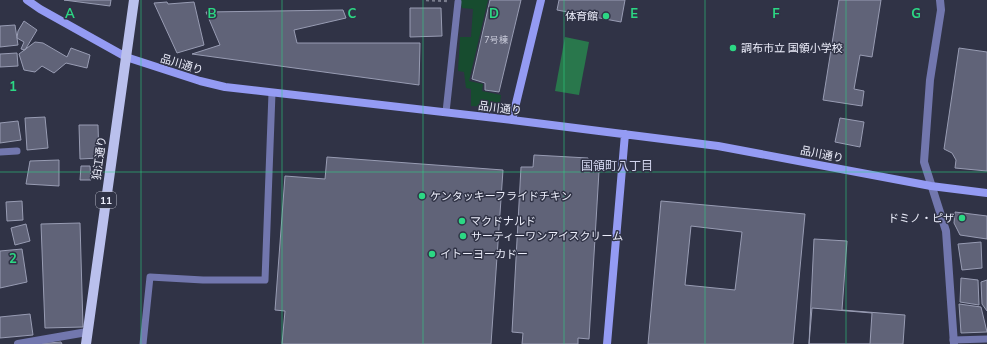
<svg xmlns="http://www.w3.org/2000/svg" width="987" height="344" viewBox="0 0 987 344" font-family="Mulish,'Noto Sans JP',sans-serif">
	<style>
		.green { fill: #174c2f }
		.water { fill: #29774c }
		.building { fill: #606378; stroke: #989cb3; fill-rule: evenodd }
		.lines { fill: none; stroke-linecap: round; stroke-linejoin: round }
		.path { stroke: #797c8d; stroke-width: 2.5; stroke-dasharray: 3 3; stroke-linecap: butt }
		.lane { stroke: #7277ae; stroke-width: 7 }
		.street { stroke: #7277ae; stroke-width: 8 }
		.secondary { stroke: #949bf3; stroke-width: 8 }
		.primary { stroke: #bac0ed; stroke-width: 10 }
		.grid { fill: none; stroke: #2cd884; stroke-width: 1; stroke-opacity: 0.55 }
		.poi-dot { fill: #2cd884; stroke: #303346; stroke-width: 1.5 }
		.labels { text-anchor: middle; stroke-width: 3; stroke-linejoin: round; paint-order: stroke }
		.number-label { font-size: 9px; fill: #caccdb }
		.shield { fill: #303346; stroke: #b4b7c5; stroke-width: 1 }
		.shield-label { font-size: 10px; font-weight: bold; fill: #edeffc }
		.poi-label { font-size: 11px; fill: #edeffc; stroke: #303346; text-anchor: start }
		.street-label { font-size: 11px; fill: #edeffc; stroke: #303346 }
		.neighbourhood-label { font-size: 12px; fill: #d2d5ee; stroke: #303346 }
		.grid-label { font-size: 13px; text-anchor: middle; font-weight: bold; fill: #2cd884; stroke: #303346; stroke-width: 3; stroke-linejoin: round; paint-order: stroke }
	</style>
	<rect width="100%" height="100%" fill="#303346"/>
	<path class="green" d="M460,0H488L469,81L483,84L482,91L501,95L500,104L494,107L471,106V89L466,88L464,72L458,71L460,37H471L473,9L462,8Z"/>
	<path class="water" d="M565,37L589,42L579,95L555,91Z"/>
	<path class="building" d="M64,0H111L110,6Z
		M490,0H521L499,92L485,90V83L472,79Z
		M559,0H625L621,22L557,10Z
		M839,0H881L872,57L860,55L854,89L864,91L862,106L823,100Z
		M167,2L168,4L194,2L204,45L177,53L154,3Z
		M410,8H441L442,36L410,37Z
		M343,10L346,18L294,30L297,43H420L419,85L192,54L220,45L206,12Z
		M24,21L37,30L25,50L21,49L24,42L17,38L18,31Z
		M15,25L18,45L0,47V26Z
		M35,42L43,43L67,57L71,48L90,55L87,68L66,63L54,73L42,66L35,72L24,70L19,54Z
		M959,48L987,52V171L955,168L956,160L952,153L944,149Z
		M17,53L18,66L0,67V54Z
		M45,117L48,148L27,150L25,118Z
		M840,118L864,122L860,147L835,142Z
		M18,121L21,140L0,143V123Z
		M79,125H98L99,158L80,159Z
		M534,155L588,158V170L599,171L589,339L578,338V344H522L523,333L512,332L521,167H533Z
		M327,157L503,170L491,344H282L285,311L275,310L285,176L325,179Z
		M59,160V186L26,184L30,161Z
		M81,166H90L91,180H80Z
		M22,201L23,220L7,221L6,202Z
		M661,201L805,214L793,344H648ZM691,226L742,232L735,290L685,285Z
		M955,212L987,216V239L960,235L954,223Z
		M80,223L83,327L45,328L41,224Z
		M26,224L30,241L15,245L11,228Z
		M814,239L847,241L842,310L905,315L903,344H809Z
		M981,242L982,268L962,270L958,244Z
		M22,249L27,282L0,288V251Z
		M961,278L978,280L979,305L960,302Z
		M987,280V311L982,304L981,282Z
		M959,304L981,307L987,332L961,333Z
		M812,308L872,313L870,344H809Z
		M30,314L33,335L0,338V317Z
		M61,342L62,344H36Z"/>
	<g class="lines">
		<path class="path" d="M426,0L448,1"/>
		<path class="lane" d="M446,112L458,2
			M0,152L17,151
			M953,340L987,339
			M143,344L150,277L203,280H265L272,93"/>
		<path class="street" d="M940,0L941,10L930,80L924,162L946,231L954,344
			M18,344L87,332"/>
		<path class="secondary" d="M27,0L40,9L126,57L200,81L225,87L512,120L718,146L931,186L987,193
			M512,120L541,0
			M607,344L625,134"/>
		<path class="primary" d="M86,344L134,0"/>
	</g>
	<path class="grid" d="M141,0V344M282,0V344M423,0V344M564,0V344M705,0V344M846,0V344M0,172H987"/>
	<g class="poi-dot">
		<circle cx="606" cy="16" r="4"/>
		<circle cx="733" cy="48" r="4"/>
		<circle cx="422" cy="196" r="4"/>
		<circle cx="962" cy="218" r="4"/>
		<circle cx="462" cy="221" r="4"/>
		<circle cx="463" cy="236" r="4"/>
		<circle cx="432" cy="254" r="4"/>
	</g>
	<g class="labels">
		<g class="number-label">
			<text x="496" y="43">7号棟</text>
		</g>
		<rect class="shield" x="96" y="192" width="20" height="16" rx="3"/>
		<g class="shield-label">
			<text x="106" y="204">11</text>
		</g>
		<g class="poi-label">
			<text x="598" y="20" text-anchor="end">体育館</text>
			<text x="741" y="52">調布市立 国領小学校</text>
			<text x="430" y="200">ケンタッキーフライドチキン</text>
			<text x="954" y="222" text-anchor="end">ドミノ・ピザ</text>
			<text x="470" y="225">マクドナルド</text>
			<text x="471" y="240">サーティーワンアイスクリーム</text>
			<text x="440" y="258">イトーヨーカドー</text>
		</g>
		<g class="street-label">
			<text transform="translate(182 64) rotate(17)" y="4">品川通り</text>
			<text transform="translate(500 108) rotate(7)" y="4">品川通り</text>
			<text transform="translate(822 154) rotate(11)" y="4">品川通り</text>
			<text transform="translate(99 158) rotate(-82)" y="4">狛江通り</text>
		</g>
		<g class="neighbourhood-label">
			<text x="617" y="170">国領町八丁目</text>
		</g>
	</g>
	<g class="grid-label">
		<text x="70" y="18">A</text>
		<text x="212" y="18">B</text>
		<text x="352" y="18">C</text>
		<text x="494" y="18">D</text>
		<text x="634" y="18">E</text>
		<text x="776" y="18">F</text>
		<text x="916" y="18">G</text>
		<text x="13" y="91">1</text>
		<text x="13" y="263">2</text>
	</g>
</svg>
